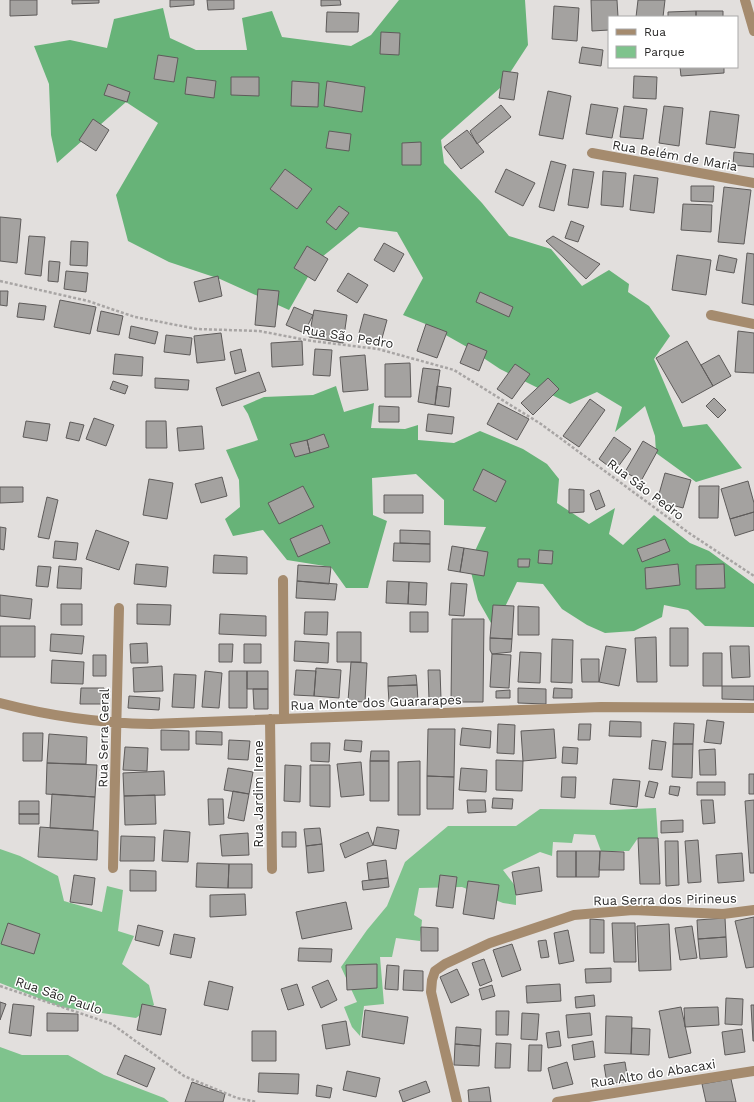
<svg xmlns="http://www.w3.org/2000/svg" width="754" height="1102" viewBox="0 0 754 1102" font-family="'Work Sans',sans-serif">
	<style>
		.green { fill: #7fc38d }
		.forest { fill: #67b378 }
		.building { fill: #a4a2a0; stroke: #5e5b5a }
		.lines { fill: none; stroke-linecap: round; stroke-linejoin: round }
		.path { stroke: #a8a5a4; stroke-width: 2.5; stroke-dasharray: 3 2; stroke-linecap: butt }
		.minor { stroke: #a58b6e; stroke-width: 10 }
		.labels { text-anchor: middle; stroke-width: 3; stroke-linejoin: round; paint-order: stroke }
		.street-label { font-size: 13px; fill: #2a2928; stroke: #fff }
	</style>
	<rect width="100%" height="100%" fill="#e2dfdd"/>
	<path class="green" d="M656,808L658,838H638L629,851H601L595,835L574,834L572,843L553,842L552,856L540,852L503,870L516,887V905L503,903L462,887L419,888L414,915L422,920L420,941L396,938L392,957H380L384,1004L364,1006L360,1036L352,1027L344,1007L357,1002L341,967L367,930L387,906L405,862L448,826H516L540,809L612,810Z
		M0,849L20,856L58,876L64,901L102,912L107,886L123,890L118,931L134,936L122,964L149,985L154,1005L136,1018L61,1007L0,983Z
		M0,1047L22,1055H68L104,1075L164,1098L169,1102H0Z"/>
	<path class="forest" d="M399,0H525L528,45L500,88L441,140L444,163L482,203L509,236L551,249L582,286L609,270L629,284L628,292L649,306L670,336L654,359L683,427L707,424L742,468L696,482L656,453L655,436L645,406L615,432L622,407L597,392L570,404L500,369L467,347L428,325L403,315L423,278L397,232L359,227L317,261L289,310L220,279L169,262L128,241L116,195L158,123L126,102L57,163L51,135L49,84L34,46L70,40L107,48L114,19L163,8L170,38L196,50H247L242,18L272,11L282,37L351,46L371,35Z
		M336,386L344,412L374,403L371,428L405,429L418,425V440L454,443L480,431L523,449L547,464L559,479L557,503L589,524L615,508L609,534L623,545L654,515L690,543L709,551L754,584V627L705,626L688,610L664,605L662,617L634,631L605,633L587,625L562,609L543,584L517,582L504,609L491,623L478,600L469,564L486,527L444,525V500L416,474L372,478L373,515L387,521L368,588H346L331,567L287,560L263,530L233,536L225,519L240,507L239,480L226,450L258,440L248,414L243,406L264,397L313,395Z"/>
	<path class="building" d="M10,0H37V15L10,16Z
		M72,0H99V3L72,4Z
		M170,0H194V5L170,7Z
		M207,0H234V9L208,10Z
		M321,0H340L341,5L321,6Z
		M591,0H617L618,17H609V30L592,31Z
		M638,0H665L663,17H636Z
		M554,6L579,8L577,41L552,39Z
		M696,11V17H668V12Z
		M696,11H723V17H696Z
		M327,12L359,13L358,32H326Z
		M381,32L400,33L399,55L380,54Z
		M582,47L603,50L601,66L579,63Z
		M158,55L178,58L174,82L154,79Z
		M680,67H724V73L681,76Z
		M503,71L518,73L514,100L499,98Z
		M634,76L657,77L656,99L633,98Z
		M187,77L216,81L214,98L185,94Z
		M231,77H259V96L231,95Z
		M292,81L319,83L318,107L291,106Z
		M327,81L365,87L362,112L324,106Z
		M108,84L130,92L127,102L104,95Z
		M548,91L571,96L563,139L539,135Z
		M591,104L618,108L612,138L586,134Z
		M501,105L511,117L477,144L470,131Z
		M624,106L647,109L643,139L620,137Z
		M664,106L683,108L679,146L659,143Z
		M710,111L739,115L735,148L706,144Z
		M93,119L109,130L96,151L79,140Z
		M467,130L484,152L461,169L444,147Z
		M329,131L351,134L349,151L326,148Z
		M421,142V165H402V143Z
		M734,152L754,154V167L733,165Z
		M551,161L566,165L554,211L539,207Z
		M285,169L312,189L297,209L270,189Z
		M506,169L535,183L523,206L495,192Z
		M573,169L594,172L588,208L568,205Z
		M603,171L626,173L623,207L601,205Z
		M634,175L658,178L654,213L630,210Z
		M691,186H714L713,202L691,201Z
		M724,187L751,190L744,244L718,242Z
		M683,204L712,205L711,232L681,230Z
		M339,206L349,213L336,230L326,222Z
		M0,217L21,219L17,263L0,261Z
		M571,221L584,226L578,242L565,238Z
		M29,236L45,237L41,276L25,274Z
		M553,236L600,264L586,279L546,241Z
		M71,241L88,242L87,266L70,265Z
		M384,243L404,254L394,272L374,260Z
		M307,246L328,259L315,281L294,268Z
		M747,253L754,254V305L742,303Z
		M677,255L711,260L706,295L672,290Z
		M719,255L737,259L734,273L716,270Z
		M49,261L60,262L58,282L48,281Z
		M66,271L88,273L86,292L64,289Z
		M348,273L368,285L357,303L337,291Z
		M218,276L222,296L199,302L194,282Z
		M258,289L279,291L275,327L255,325Z
		M0,291H8L7,306L0,305Z
		M480,292L513,307L509,317L476,302Z
		M60,300L96,307L90,334L54,327Z
		M19,303L46,306L44,320L17,317Z
		M294,307L313,315L304,333L286,325Z
		M314,310L347,315L343,343L309,337Z
		M101,311L123,316L119,335L97,331Z
		M364,314L387,320L381,342L358,337Z
		M426,324L447,332L437,358L417,351Z
		M131,326L158,332L155,344L129,338Z
		M738,331L754,333V373L735,372Z
		M221,333L225,360L197,363L194,336Z
		M166,335L192,338L190,355L164,352Z
		M302,341L303,365L272,367L271,343Z
		M687,341L713,386L682,403L656,358Z
		M468,343L487,351L479,371L460,363Z
		M241,349L246,371L235,374L230,352Z
		M315,349L332,350L330,376L313,375Z
		M115,354L143,357L142,376L113,374Z
		M365,355L368,390L343,392L340,357Z
		M719,355L731,376L713,386L701,365Z
		M410,363L411,397H385V364Z
		M515,364L530,374L512,399L497,389Z
		M423,368L440,370L435,405L418,402Z
		M259,372L266,391L222,406L216,388Z
		M155,378L189,380L188,390L155,388Z
		M548,378L559,389L533,415L521,403Z
		M113,381L128,386L125,394L110,389Z
		M437,386L451,388L449,407L435,405Z
		M714,398L726,410L718,418L706,406Z
		M590,399L605,410L579,447L563,436Z
		M498,403L529,419L517,440L487,424Z
		M379,406L399,407V422H379Z
		M428,414L454,417L452,434L426,431Z
		M94,418L114,425L106,446L86,439Z
		M26,421L50,424L47,441L23,437Z
		M146,421H166L167,448H146Z
		M70,422L84,425L79,441L66,438Z
		M202,426L204,449L179,451L177,428Z
		M324,434L329,447L310,453L307,440Z
		M614,437L631,449L615,471L599,459Z
		M307,440L310,453L295,457L290,444Z
		M643,441L658,450L641,481L625,472Z
		M483,469L506,481L496,502L473,490Z
		M665,473L691,480L683,508L657,501Z
		M222,477L227,496L201,503L195,484Z
		M149,479L173,483L167,519L143,515Z
		M748,481L754,503V512L730,519L721,489Z
		M303,486L314,507L279,524L268,503Z
		M699,486H719L718,518H699Z
		M0,487H23V502L0,503Z
		M569,489L584,490V512L569,513Z
		M599,490L605,506L596,510L590,494Z
		M384,495H423V513H384Z
		M47,497L58,500L49,539L38,537Z
		M754,512V530L735,536L730,519Z
		M322,525L330,543L298,557L290,539Z
		M0,527L6,528L4,550L0,549Z
		M96,530L129,542L119,570L86,559Z
		M400,530L430,531V544L400,543Z
		M665,539L670,551L642,562L637,549Z
		M55,541L78,543L76,560L53,558Z
		M394,543L430,544V562L393,561Z
		M452,546L464,548L460,572L448,570Z
		M464,548L488,552L484,576L460,572Z
		M539,550L553,551L552,564L538,563Z
		M214,555L247,557V574L213,573Z
		M518,559H530L529,567H518Z
		M136,564L168,567L166,587L134,584Z
		M678,564L680,585L646,589L645,568Z
		M724,564L725,588L696,589V565Z
		M298,565L331,567L329,584L297,581Z
		M38,566L51,567L48,587L36,586Z
		M59,566L82,568L81,589L57,588Z
		M297,581L337,584L335,600L296,598Z
		M387,581L409,582L408,604L386,603Z
		M409,582L427,583L426,605L408,604Z
		M451,583L467,584L464,616L449,615Z
		M0,595L32,599L30,619L0,616Z
		M61,604H82V625H61Z
		M137,604L171,605L170,625L137,624Z
		M493,605L514,606L512,639L490,638Z
		M518,606L539,607V635H518Z
		M305,612H328L327,635L304,634Z
		M410,612H428V632H410Z
		M220,614L266,616V636L219,634Z
		M452,619H484L483,702H451Z
		M0,626H35V657H0Z
		M670,628H688V666H670Z
		M337,632H361V662H337Z
		M51,634L84,636L82,654L50,651Z
		M656,637L657,682H637L635,638Z
		M490,638L512,639L511,652L492,654L490,650Z
		M552,639L573,640L572,683L551,682Z
		M295,641L329,643L328,663L294,661Z
		M147,643L148,663H131L130,644Z
		M219,644H233L232,662H219Z
		M244,644H261V663H244Z
		M606,646L626,649L619,686L599,682Z
		M730,646H749L750,677L732,678Z
		M520,652L541,653L540,683L518,682Z
		M703,653H722V686H703Z
		M492,654L511,655L509,688L490,687Z
		M93,655H106V676H93Z
		M581,659H599V682H582Z
		M52,660L84,662L83,684L51,683Z
		M351,662L367,663L365,702L348,701Z
		M162,666L163,691L134,692L133,668Z
		M316,668L341,670L339,698L314,696Z
		M296,670L316,671L314,696L294,695Z
		M428,670H440L441,699L429,700Z
		M205,671L222,673L219,708L202,707Z
		M229,671H247V708H229Z
		M247,671H268V689H247Z
		M174,674L196,675L194,708L172,707Z
		M416,675L417,685L388,686V677Z
		M417,685L418,701L389,702L388,686Z
		M722,686H754V700L722,699Z
		M81,688H104L103,704H80Z
		M518,688L546,689V704L518,703Z
		M554,688L572,689V698H553Z
		M253,689H268V709H254Z
		M510,690V698H496V691Z
		M129,696L160,698L159,710L128,708Z
		M707,720L724,722L721,744L704,742Z
		M610,721L641,722V737L609,736Z
		M674,723L694,724L693,744H673Z
		M498,724L515,725L514,754L497,753Z
		M579,724H591L590,740H578Z
		M462,728L491,731L490,748L460,745Z
		M428,729H455L454,777L427,776Z
		M554,729L556,758L523,761L521,731Z
		M161,730L189,731V750H161Z
		M196,731L222,732V745L196,744Z
		M23,733H43L42,761H23Z
		M49,734L87,737L86,764L47,763Z
		M229,740L250,741L248,760L228,759Z
		M345,740L362,741L361,752L344,750Z
		M652,740L666,742L662,770L649,769Z
		M311,743H330L329,762L311,761Z
		M673,744H693L692,778L672,777Z
		M125,747L148,748L147,771L123,770Z
		M563,747L578,748L577,764L562,763Z
		M715,749L716,775H700L699,750Z
		M371,751H389V761H370Z
		M496,760L523,761L522,791L496,790Z
		M370,761H389V801H370Z
		M420,761V815H398V762Z
		M361,762L364,795L341,797L337,764Z
		M47,763L97,765L95,797L46,794Z
		M285,765L301,766L300,802L284,801Z
		M310,765H330V807L310,806Z
		M228,768L253,772L249,794L224,790Z
		M461,768L487,770L486,792L459,790Z
		M164,771L165,795L124,796L123,773Z
		M749,774H754V794H749Z
		M427,776L454,777L453,809H427Z
		M562,777H576L575,798L561,797Z
		M613,779L640,781L637,807L610,804Z
		M649,781L658,783L654,798L645,796Z
		M697,782H725V795H697Z
		M670,786L680,787L678,796L669,794Z
		M233,791L249,794L244,821L228,818Z
		M52,794L95,797L93,830L50,828Z
		M155,795L156,824L125,825L124,796Z
		M493,798L513,799L512,809L492,808Z
		M208,799H223L224,824L209,825Z
		M467,800H485L486,812L468,813Z
		M701,800H713L715,823L703,824Z
		M754,800V873H750L745,801Z
		M19,801H39V814H19Z
		M19,814H39V824H19Z
		M683,820V832L661,833V821Z
		M40,827L98,831L97,860L38,857Z
		M377,827L399,830L396,849L373,845Z
		M320,828L322,844L306,846L304,829Z
		M164,830L190,832L188,862L162,861Z
		M282,832H296V847H282Z
		M368,832L373,845L345,858L340,844Z
		M248,833L249,855L222,856L220,835Z
		M121,836L155,837L154,861H120Z
		M638,838H658L660,884H640Z
		M698,840L701,882L688,883L685,841Z
		M665,841H678L679,885L666,886Z
		M322,844L324,871L308,873L306,846Z
		M557,851H576V877H557Z
		M576,851H600L599,877H576Z
		M600,851L624,852V870H599Z
		M742,853L744,881L718,883L716,855Z
		M386,860L388,878L369,880L367,863Z
		M197,863L229,864L228,888L196,887Z
		M229,864H252V888H228Z
		M539,867L542,891L516,895L512,872Z
		M130,870L156,871V891H130Z
		M74,875L95,878L92,905L70,902Z
		M440,875L457,877L453,908L436,906Z
		M388,878L389,887L363,890L362,881Z
		M468,881L499,885L494,919L463,914Z
		M245,894L246,915L210,917V895Z
		M346,902L352,929L302,939L296,912Z
		M754,917V967L746,968L735,921Z
		M725,918L726,937L698,939L697,920Z
		M590,919L604,920V953H590Z
		M8,923L40,934L34,954L1,944Z
		M612,923H635L636,962H614Z
		M669,924L671,970L639,971L637,926Z
		M138,925L163,931L159,946L135,940Z
		M692,926L697,958L680,960L675,928Z
		M421,927L438,928V951H421Z
		M568,930L574,961L559,964L554,933Z
		M174,934L195,938L191,958L170,954Z
		M726,937L727,957L700,959L698,939Z
		M546,940L549,957L541,958L538,941Z
		M512,944L521,970L502,977L493,950Z
		M299,948L332,949L331,962L298,961Z
		M484,959L492,981L480,986L472,963Z
		M377,964V988L347,990L346,965Z
		M387,965L399,966L398,990L385,989Z
		M611,968V982L586,983L585,969Z
		M457,969L469,995L451,1003L440,977Z
		M404,970L423,971V991L403,990Z
		M328,980L337,1000L321,1008L312,987Z
		M209,981L233,987L228,1010L204,1005Z
		M297,984L304,1005L288,1010L281,989Z
		M560,984L561,1001L527,1003L526,986Z
		M492,985L495,996L482,1000L479,989Z
		M594,995L595,1006L576,1008L575,997Z
		M726,998L743,999L742,1025L725,1024Z
		M0,1002L6,1004L0,1020Z
		M13,1004L34,1006L31,1036L9,1033Z
		M142,1004L166,1009L161,1035L137,1030Z
		M751,1005H754V1041H753Z
		M681,1007L691,1053L669,1058L659,1011Z
		M718,1007L719,1025L685,1027L684,1008Z
		M365,1010L408,1017L404,1044L362,1037Z
		M496,1011H509L508,1035H496Z
		M47,1013L78,1014V1031H47Z
		M522,1013L539,1014L537,1040L521,1039Z
		M590,1013L592,1035L568,1038L566,1015Z
		M606,1016L632,1017L631,1054L605,1053Z
		M346,1021L350,1045L326,1049L322,1025Z
		M456,1027L481,1029L480,1046L455,1044Z
		M632,1028L650,1029L649,1055L631,1054Z
		M742,1029L745,1052L725,1055L722,1032Z
		M252,1031H276V1061H252Z
		M559,1031L561,1046L548,1048L546,1033Z
		M593,1041L595,1057L574,1060L572,1045Z
		M496,1043L511,1044L510,1068H495Z
		M455,1044L480,1046L479,1066L454,1065Z
		M529,1045H542L541,1071H528Z
		M125,1055L155,1068L147,1087L117,1074Z
		M567,1062L573,1084L553,1089L548,1068Z
		M625,1062L628,1081L607,1084L604,1065Z
		M347,1071L380,1078L376,1097L343,1090Z
		M259,1073L299,1074L298,1094L258,1092Z
		M731,1079L736,1102H706L702,1084Z
		M426,1081L430,1092L403,1102L399,1091Z
		M192,1082L225,1094L223,1102H185Z
		M317,1085L332,1088L330,1098L316,1096Z
		M489,1087L491,1102H469L468,1090Z"/>
	<g class="lines">
		<path class="path" d="M0,281L88,301L135,317L197,329L259,331L312,341L378,349L454,370L541,424L689,533L754,576
			M0,986L112,1024L184,1076L237,1098L257,1102"/>
		<path class="minor" d="M745,0L754,31
			M592,153L754,183
			M711,315L754,324
			M283,580L284,719
			M0,703C50,716 99,723 151,724L601,707L754,708
			M270,719L272,869
			M113,868L119,608
			M457,1102L431,992L432,980L435,971L445,964L490,943L574,915L633,910L723,914L754,910
			M557,1102L754,1071"/>
	</g>
	<g class="labels">
		<g class="street-label">
			<text transform="translate(675 155) rotate(10)" y="5">Rua Belém de Maria</text>
			<text transform="translate(348 336) rotate(9)" y="5">Rua São Pedro</text>
			<text transform="translate(646 489) rotate(37)" y="5">Rua São Pedro</text>
			<text transform="translate(376 702) rotate(-2)" y="5">Rua Monte dos Guararapes</text>
			<text transform="translate(103 738) rotate(-89)" y="5">Rua Serra Geral</text>
			<text transform="translate(258 794) rotate(-90)" y="5">Rua Jardim Irene</text>
			<text transform="translate(665 899) rotate(-1)" y="5">Rua Serra dos Pirineus</text>
			<text transform="translate(59 995) rotate(19)" y="5">Rua São Paulo</text>
			<text transform="translate(653 1073) rotate(-9)" y="5">Rua Alto do Abacaxi</text>
		</g>
	</g>
	<rect x="608" y="16" width="130" height="52" fill="#ffffff" stroke="#aaa9a9"/>
	<rect x="616" y="29" width="20" height="6" fill="#a58b6e" stroke="#aaa9a9"/>
	<text x="644" y="36" font-size="12" fill="#2a2928">Rua</text>
	<rect x="616" y="46" width="20" height="12" fill="#7fc38d" stroke="#aaa9a9"/>
	<text x="644" y="56" font-size="12" fill="#2a2928">Parque</text>
</svg>
